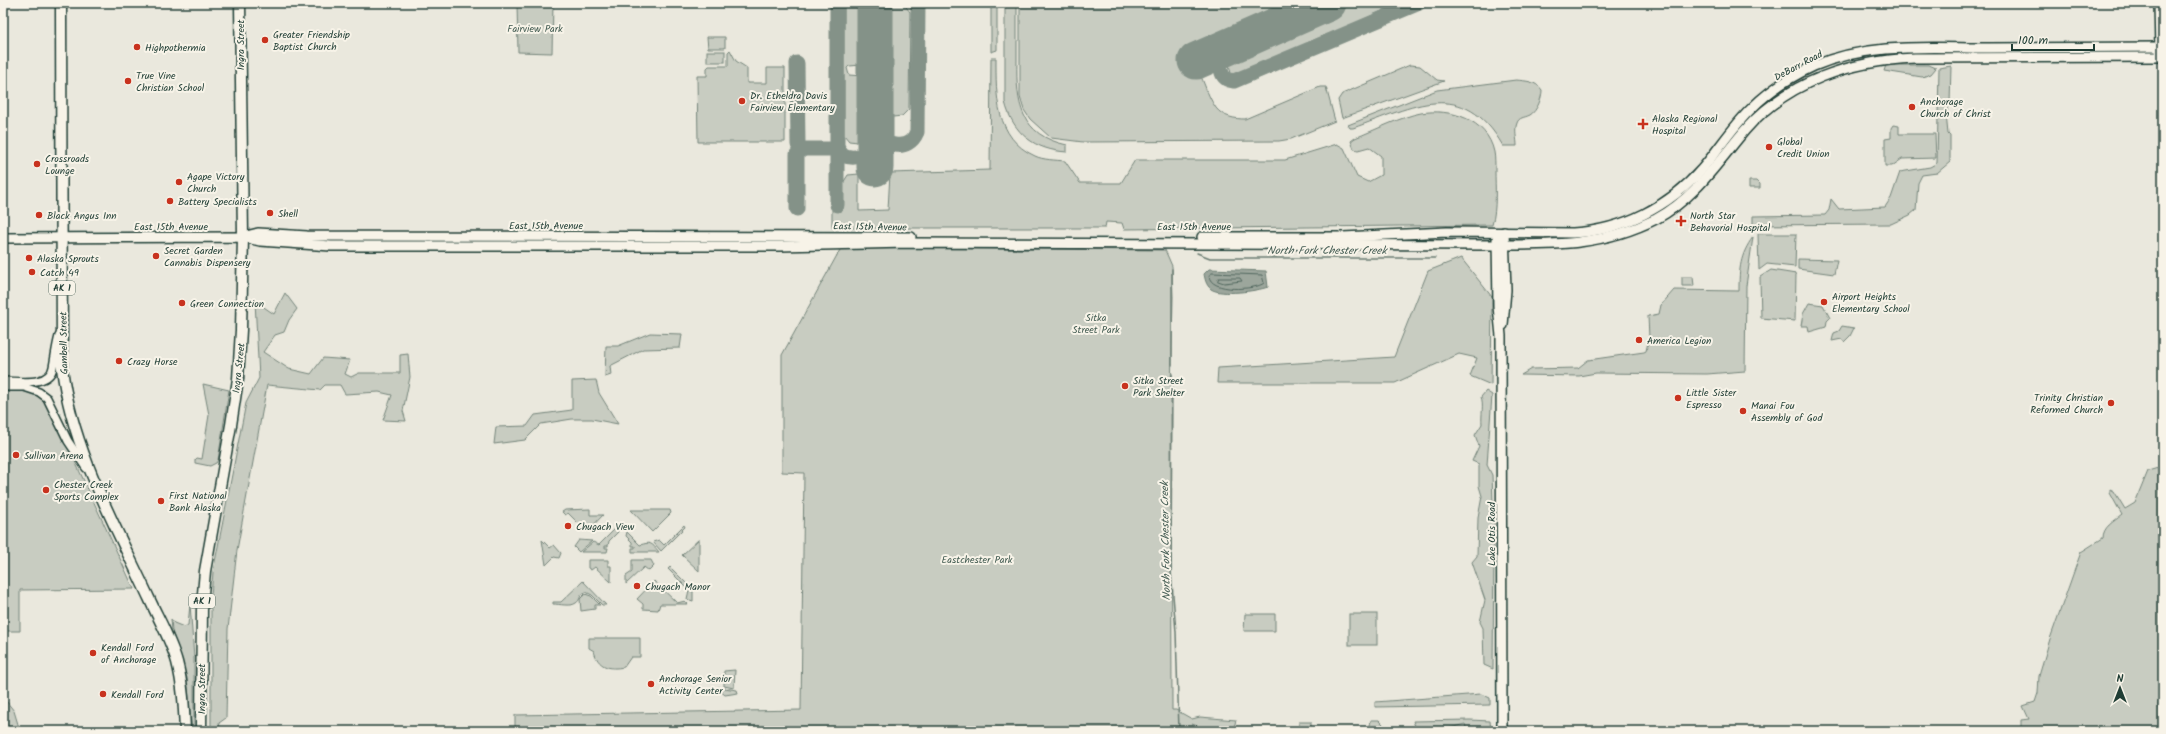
<svg xmlns="http://www.w3.org/2000/svg" width="2166" height="734" font-family="Kalam,sans-serif">
<rect width="100%" height="100%" fill="#eae8dd"/>
<filter id="ink" filterUnits="userSpaceOnUse"><feTurbulence type="fractalNoise" baseFrequency=".025" numOctaves="2"/><feDisplacementMap in="SourceGraphic" scale="8" xChannelSelector="R" yChannelSelector="G"/><feConvolveMatrix kernelMatrix="1 2 1 2 8 2 1 2 1" color-interpolation-filters="sRGB"/></filter>
<g filter="url(#ink)">
<g fill="#c8ccc1" stroke="#74847a">
<path d="M517,3H553L552,53L518,52Z"/>
<path d="M846,3H856L862,11V65L849,66L847,68L849,75L862,76L861,138L858,142L849,141L844,135V4Z"/>
<path d="M891,3H903L910,12L909,109L902,116L893,117L887,112V106L886,9Z"/>
<path d="M991,3H997V50L991,52Z"/>
<path d="M1005,3H1017C1017,22 1017,42 1017,61C1016,103 1020,135 1067,145V152C1035,150 1013,134 1005,102Z"/>
<path d="M1020,3H1297L1191,50C1198,66 1207,96 1216,108C1223,117 1235,119 1245,119L1320,87H1326L1335,121L1291,139L1279,141L1083,142L1051,138L1030,119L1024,110L1020,97Z"/>
<path d="M1355,3H1399L1242,75L1231,74L1229,64L1232,60Z"/>
<path d="M707,37H725V48H708Z"/>
<path d="M730,50L736,61L747,68V83H767V68H785V142H698L697,76H707V68L709,66H728V52Z"/>
<rect x="707" y="51" width="18" height="11"/>
<path d="M991,58H996C996,95 995,138 1035,156C1043,160 1056,160 1065,161L1080,183H1121L1135,160H1285L1337,144L1344,148L1357,177L1368,182L1381,175V156L1369,147L1358,150L1354,149L1351,141L1355,138C1373,131 1403,116 1421,113C1450,108 1487,119 1494,152C1495,157 1495,164 1495,170C1495,187 1497,208 1492,225L1124,229L1122,223L1106,222L1105,228H832V210L843,209V183L848,175L859,174V211L888,210L890,173L990,170Z"/>
<path d="M1410,65L1420,66L1437,80L1444,81L1342,118L1338,100L1342,94Z"/>
<path d="M1886,65H1929L1936,68L1931,74L1922,77L1884,71Z"/>
<path d="M1951,66L1950,104L1946,114L1948,134L1950,136V162L1937,173L1922,175L1918,183L1916,210L1910,215L1891,224L1753,225V216L1825,215L1829,210L1831,199L1839,209L1885,207L1891,198L1900,172L1930,167L1937,163L1939,68Z"/>
<path d="M1516,80C1526,81 1536,81 1542,90C1542,98 1537,111 1530,115C1524,118 1519,117 1517,123C1514,131 1517,138 1517,146H1503C1463,76 1413,107 1353,128H1350L1348,125L1437,90Z"/>
<path d="M1893,125L1899,126V134H1935L1936,158L1902,159L1892,166H1885V139L1891,138V128Z"/>
<path d="M1749,181H1757L1760,184V188H1749Z"/>
<path d="M1758,234H1796L1795,267L1767,264L1759,270Z"/>
<path d="M1753,237L1746,286L1745,371L1707,374L1596,373L1579,376L1521,375L1531,369L1578,368L1588,360L1644,352L1646,351L1649,338L1648,316L1659,314L1661,305L1674,290L1739,291C1739,269 1740,255 1753,237Z"/>
<path d="M841,248L1165,250L1172,266L1173,297L1171,395L1172,710H1176L1192,719L1200,717L1236,720L1233,731H1211L1192,724V731H515V715L801,710L804,473L782,472V355Z"/>
<path d="M1461,258L1492,297L1491,385L1470,376L1477,358L1459,354L1395,383H1217L1218,368L1394,357L1428,271Z"/>
<path d="M1798,259L1837,260L1834,274L1798,269Z"/>
<path d="M1771,270L1796,274L1795,321L1761,318L1760,277Z"/>
<path d="M1682,277H1693L1694,286H1682Z"/>
<path d="M285,293L297,309L289,320L284,332L275,335L263,352L289,369L311,374L323,358L350,360L345,374L351,377L359,373H400V355L408,354L410,377L403,411L406,421L383,420L392,395L379,392L345,394L340,385H325L320,390L267,385L237,550L228,629L226,718L219,723L221,731H211V596L213,572L246,403L259,378L255,301L274,314Z"/>
<path d="M1809,303L1823,305L1830,318L1827,321L1826,327L1809,332L1808,326H1801L1803,314Z"/>
<path d="M1842,326L1854,328L1850,336L1844,342L1842,339L1832,341L1834,333L1839,331Z"/>
<path d="M650,333L682,334L680,348L643,349L610,366L611,375L605,377L606,346H618Z"/>
<path d="M596,380L599,393L618,424L592,419H572L541,424L525,440L494,444L496,427L527,426L535,415L572,410V381Z"/>
<path d="M203,384L229,390L218,460L216,463L210,466L195,463V460L197,458L202,459L209,415Z"/>
<path d="M3,390H42L134,589L20,590V631H3Z"/>
<path d="M1486,391L1492,395L1487,465L1492,475L1494,530L1490,538L1494,542L1493,669L1484,665L1483,628L1480,622L1485,600L1472,562L1477,556L1478,518L1482,496L1479,486V464L1472,461L1479,446L1475,435L1482,424C1481,415 1484,404 1481,397Z"/>
<path d="M2158,468L2162,500L2160,571L2162,691L2158,705L2161,713L2159,718H2163V731H2021V720L2029,719L2023,706L2035,702L2038,693L2039,676L2050,639L2081,552L2103,538C2103,527 2113,522 2122,515L2110,493V489L2114,491L2125,509L2135,503L2148,471Z"/>
<path d="M590,509V515H603L587,532L568,513L565,515L562,512L565,510Z"/>
<path d="M631,510H670L671,513L652,532Z"/>
<path d="M684,525L685,527L661,551L653,542L659,540L664,545Z"/>
<path d="M617,527L618,532L609,541L608,546H605V548H608L607,552H581L593,542L599,545Z"/>
<path d="M627,532L640,545C650,542 651,542 659,552H632V548H635V546H632V542L626,536Z"/>
<path d="M699,539V571L682,555Z"/>
<path d="M542,540L550,548L554,545L561,553L559,558L554,557L546,565Z"/>
<path d="M579,540L592,541L579,552L574,547Z"/>
<path d="M588,560H608V566H611V582L595,567L591,570L588,568Z"/>
<path d="M632,560H651L654,566L649,571L644,567L626,584V576L632,572Z"/>
<path d="M670,567L693,590V601L687,599L689,590L668,569Z"/>
<path d="M583,581L606,605H602L592,595L586,592C579,594 581,600 576,603C571,607 559,604 553,604V602H561Z"/>
<path d="M654,581L677,603L685,601L688,604H660L658,610L643,609V604L637,599Z"/>
<path d="M585,594L591,596L600,605H595V609L581,611L580,599Z"/>
<path d="M190,604L194,658V731H192L187,678L172,631L171,619L174,623L184,627L188,625Z"/>
<path d="M1245,614H1275V631H1244Z"/>
<rect x="1349" y="614" width="28" height="31"/>
<path d="M589,638H640V657H631L624,667C609,670 598,667 594,651L589,648Z"/>
<path d="M735,670L734,688L724,686V671Z"/>
<path d="M718,687L737,690L738,693L725,695L719,690Z"/>
<path d="M1481,694L1490,698V705L1375,707V702Z"/>
<path d="M3,697L14,711L20,731H3Z"/>
<path d="M1371,720H1379L1383,724L1380,731H1369Z"/>
<path d="M1470,720L1490,721L1491,731H1467L1465,724L1450,728V731H1437L1435,727L1425,731H1417L1413,721Z"/>
<rect x="1299" y="722" width="12" height="9"/>
</g>
<path fill="#9ca69c" stroke="#6a7c72" d="M1209,269L1266,271L1268,287C1257,291 1221,296 1211,289C1206,285 1205,279 1204,274Z"/>
<g fill="none" stroke-linecap="round" stroke-linejoin="round">
<g stroke="#51675e" stroke-width="1">
<path d="M1212,273L1262,275L1264,283C1256,290 1210,293 1209,276Z"/>
<path d="M1219,278H1240L1242,281L1224,283L1218,281Z"/>
</g>
<g stroke="#6a7c72" stroke-width="1.5">
<path d="M1197,253L1210,258H1435"/>
<path d="M1172,365V269"/>
<path d="M1172,374L1171,571L1176,632L1179,731"/>
</g>
<g stroke="#849288" stroke-width="15">
<path d="M875,17L878,3"/>
<path d="M1244,40C1232,48 1215,56 1222,73C1224,79 1228,80 1234,81L1419,3"/>
<path d="M797,63L798,145L803,149H837"/>
<path d="M875,129C884,147 908,153 917,132L918,3"/>
<path d="M837,147L843,155C857,161 870,154 875,139"/>
<path d="M837,205V3"/>
<path d="M797,209V154L803,149"/>
</g>
<g stroke="#849288" stroke-width="37">
<path d="M875,3V168"/>
<path d="M1196,61L1328,3"/>
</g>
<defs>
<g id="minor">
<path d="M2158,3L2159,51"/>
<path d="M3,381C18,381 50,387 53,367C55,357 56,347 59,336"/>
<path d="M3,387H24L39,392L47,398L68,441L86,468"/>
</g>
<g id="major">
<path d="M246,236L258,233L307,236L911,237"/>
<path d="M1202,237H1343L1447,232L1573,233C1623,230 1669,207 1702,169C1719,149 1733,126 1752,108C1769,91 1792,76 1814,66C1869,42 1931,48 1989,48C2047,48 2105,47 2163,47"/>
<path d="M3,238L243,237L260,241L331,246H780L907,243L1497,245C1554,245 1603,246 1656,219C1695,198 1717,163 1745,130C1788,81 1851,61 1915,58L2163,57"/>
<path d="M1497,239L1498,306L1501,336L1502,731"/>
<path d="M1503,325L1506,290L1504,232"/>
</g>
<g id="highway">
<path d="M61,3L62,368C72,449 115,525 149,598C158,618 171,640 177,662C183,685 184,707 185,731"/>
<path d="M201,731L202,605L205,571L231,425L238,379L241,330L243,237L240,3"/>
</g>
</defs>
<use href="#minor" stroke="#1f3d34" stroke-width="10"/>
<use href="#major" stroke="#1f3d34" stroke-width="12"/>
<use href="#highway" stroke="#1f3d34" stroke-width="13"/>
<use href="#minor" stroke="#f7f3e8" stroke-width="7"/>
<use href="#major" stroke="#f7f3e8" stroke-width="9"/>
<use href="#highway" stroke="#f7f3e8" stroke-width="10"/>
</g>
</g>
<g fill="#c8321e" stroke="#f7f3e8" stroke-width="1.5">
<circle cx="265" cy="40" r="4"/>
<circle cx="137" cy="47" r="4"/>
<circle cx="128" cy="81" r="4"/>
<circle cx="742" cy="101" r="4"/>
<circle cx="1912" cy="107" r="4"/>
<path d="M1641 118h4v4h4v4h-4v4h-4v-4h-4v-4h4z"/>
<circle cx="1769" cy="147" r="4"/>
<circle cx="37" cy="164" r="4"/>
<circle cx="179" cy="182" r="4"/>
<circle cx="170" cy="201" r="4"/>
<circle cx="270" cy="213" r="4"/>
<circle cx="39" cy="215" r="4"/>
<path d="M1679 215h4v4h4v4h-4v4h-4v-4h-4v-4h4z"/>
<circle cx="156" cy="256" r="4"/>
<circle cx="29" cy="258" r="4"/>
<circle cx="32" cy="272" r="4"/>
<circle cx="1824" cy="302" r="4"/>
<circle cx="182" cy="303" r="4"/>
<circle cx="1639" cy="340" r="4"/>
<circle cx="119" cy="361" r="4"/>
<circle cx="1125" cy="386" r="4"/>
<circle cx="1678" cy="398" r="4"/>
<circle cx="2111" cy="403" r="4"/>
<circle cx="1743" cy="411" r="4"/>
<circle cx="16" cy="455" r="4"/>
<circle cx="46" cy="490" r="4"/>
<circle cx="161" cy="501" r="4"/>
<circle cx="568" cy="526" r="4"/>
<circle cx="637" cy="586" r="4"/>
<circle cx="93" cy="653" r="4"/>
<circle cx="651" cy="684" r="4"/>
<circle cx="103" cy="694" r="4"/>
</g>
<g text-anchor="middle" stroke-width="4" stroke-linejoin="round" paint-order="stroke">
<g fill="#f7f3e8" stroke="#60746a" stroke-width="1">
<rect x="49" y="281" width="26" height="14" rx="3"/>
<rect x="189" y="594" width="26" height="14" rx="3"/>
</g>
<g font-size="9" font-weight="bold" fill="#1f3d34">
<text x="62" y="291">AK 1</text>
<text x="202" y="604">AK 1</text>
</g>
<g font-size="10" fill="#415a50" stroke="#f7f3e8">
<text x="535" y="32">Fairview Park</text>
<text x="1096" y="321">Sitka<tspan x="1096" dy="12">Street Park</tspan></text>
<text x="977" y="563">Eastchester Park</text>
</g>
<g font-size="10" fill="#1f3d34" stroke="#f7f3e8" text-anchor="start">
<text x="273" y="38">Greater Friendship<tspan x="273" dy="12">Baptist Church</tspan></text>
<text x="145" y="51">Highpothermia</text>
<text x="136" y="79">True Vine<tspan x="136" dy="12">Christian School</tspan></text>
<text x="750" y="99">Dr. Etheldra Davis<tspan x="750" dy="12">Fairview Elementary</tspan></text>
<text x="1920" y="105">Anchorage<tspan x="1920" dy="12">Church of Christ</tspan></text>
<text x="1652" y="122">Alaska Regional<tspan x="1652" dy="12">Hospital</tspan></text>
<text x="1777" y="145">Global<tspan x="1777" dy="12">Credit Union</tspan></text>
<text x="45" y="162">Crossroads<tspan x="45" dy="12">Lounge</tspan></text>
<text x="187" y="180">Agape Victory<tspan x="187" dy="12">Church</tspan></text>
<text x="178" y="205">Battery Specialists</text>
<text x="278" y="217">Shell</text>
<text x="47" y="219">Black Angus Inn</text>
<text x="1690" y="219">North Star<tspan x="1690" dy="12">Behavorial Hospital</tspan></text>
<text x="164" y="254">Secret Garden<tspan x="164" dy="12">Cannabis Dispensery</tspan></text>
<text x="37" y="262">Alaska Sprouts</text>
<text x="40" y="276">Catch 49</text>
<text x="1832" y="300">Airport Heights<tspan x="1832" dy="12">Elementary School</tspan></text>
<text x="190" y="307">Green Connection</text>
<text x="1647" y="344">America Legion</text>
<text x="127" y="365">Crazy Horse</text>
<text x="1133" y="384">Sitka Street<tspan x="1133" dy="12">Park Shelter</tspan></text>
<text x="1686" y="396">Little Sister<tspan x="1686" dy="12">Espresso</tspan></text>
<text x="2103" y="401" text-anchor="end">Trinity Christian<tspan x="2103" dy="12">Reformed Church</tspan></text>
<text x="1751" y="409">Manai Fou<tspan x="1751" dy="12">Assembly of God</tspan></text>
<text x="24" y="459">Sullivan Arena</text>
<text x="54" y="488">Chester Creek<tspan x="54" dy="12">Sports Complex</tspan></text>
<text x="169" y="499">First National<tspan x="169" dy="12">Bank Alaska</tspan></text>
<text x="576" y="530">Chugach View</text>
<text x="645" y="590">Chugach Manor</text>
<text x="101" y="651">Kendall Ford<tspan x="101" dy="12">of Anchorage</tspan></text>
<text x="659" y="682">Anchorage Senior<tspan x="659" dy="12">Activity Center</tspan></text>
<text x="111" y="698">Kendall Ford</text>
</g>
<g font-size="10" fill="#1f3d34" stroke="#f7f3e8">
<text transform="translate(240 45) rotate(-90)" y="4">Ingra Street</text>
<text transform="translate(1798 65) rotate(-28)" y="4">DeBarr Road</text>
<text x="546" y="229">East 15th Avenue</text>
<text x="171" y="230">East 15th Avenue</text>
<text transform="translate(870 226) rotate(1)" y="4">East 15th Avenue</text>
<text x="1194" y="230">East 15th Avenue</text>
<text transform="translate(63 343) rotate(-91)" y="4">Gambell Street</text>
<text transform="translate(238 368) rotate(-84)" y="4">Ingra Street</text>
<text transform="translate(1491 534) rotate(-90)" y="4">Lake Otis Road</text>
<text transform="translate(201 689) rotate(-90)" y="4">Ingra Street</text>
</g>
<g font-size="11" font-style="italic" fill="#445c53" stroke="#f7f3e8">
<text x="1327" y="254">North Fork Chester Creek</text>
<text transform="translate(1165 541) rotate(-91)" y="4">North Fork Chester Creek</text>
</g>
</g>
<rect width="2166" height="734" fill="none" stroke="#f7f3e8" stroke-width="16"/>
<rect x="8" y="8" width="2150" height="718" fill="none" stroke="#1f3d34" stroke-width="1.5" filter="url(#ink)"/>
<g transform="translate(2120 688)" stroke="#f7f3e8" stroke-width="3" paint-order="stroke">
<path d="M0-3L7 15L0 10L-7 15Z" fill="#1f3d34"/>
<text y="-6" font-size="11" font-weight="bold" text-anchor="middle" fill="#1f3d34">N</text>
</g>
<path d="M2012 44v6h82v-6" fill="none" stroke="#1f3d34" stroke-width="2"/>
<text x="2018" y="44" font-size="12" fill="#1f3d34" stroke="#f7f3e8" stroke-width="3" paint-order="stroke">100 m</text>
</svg>
